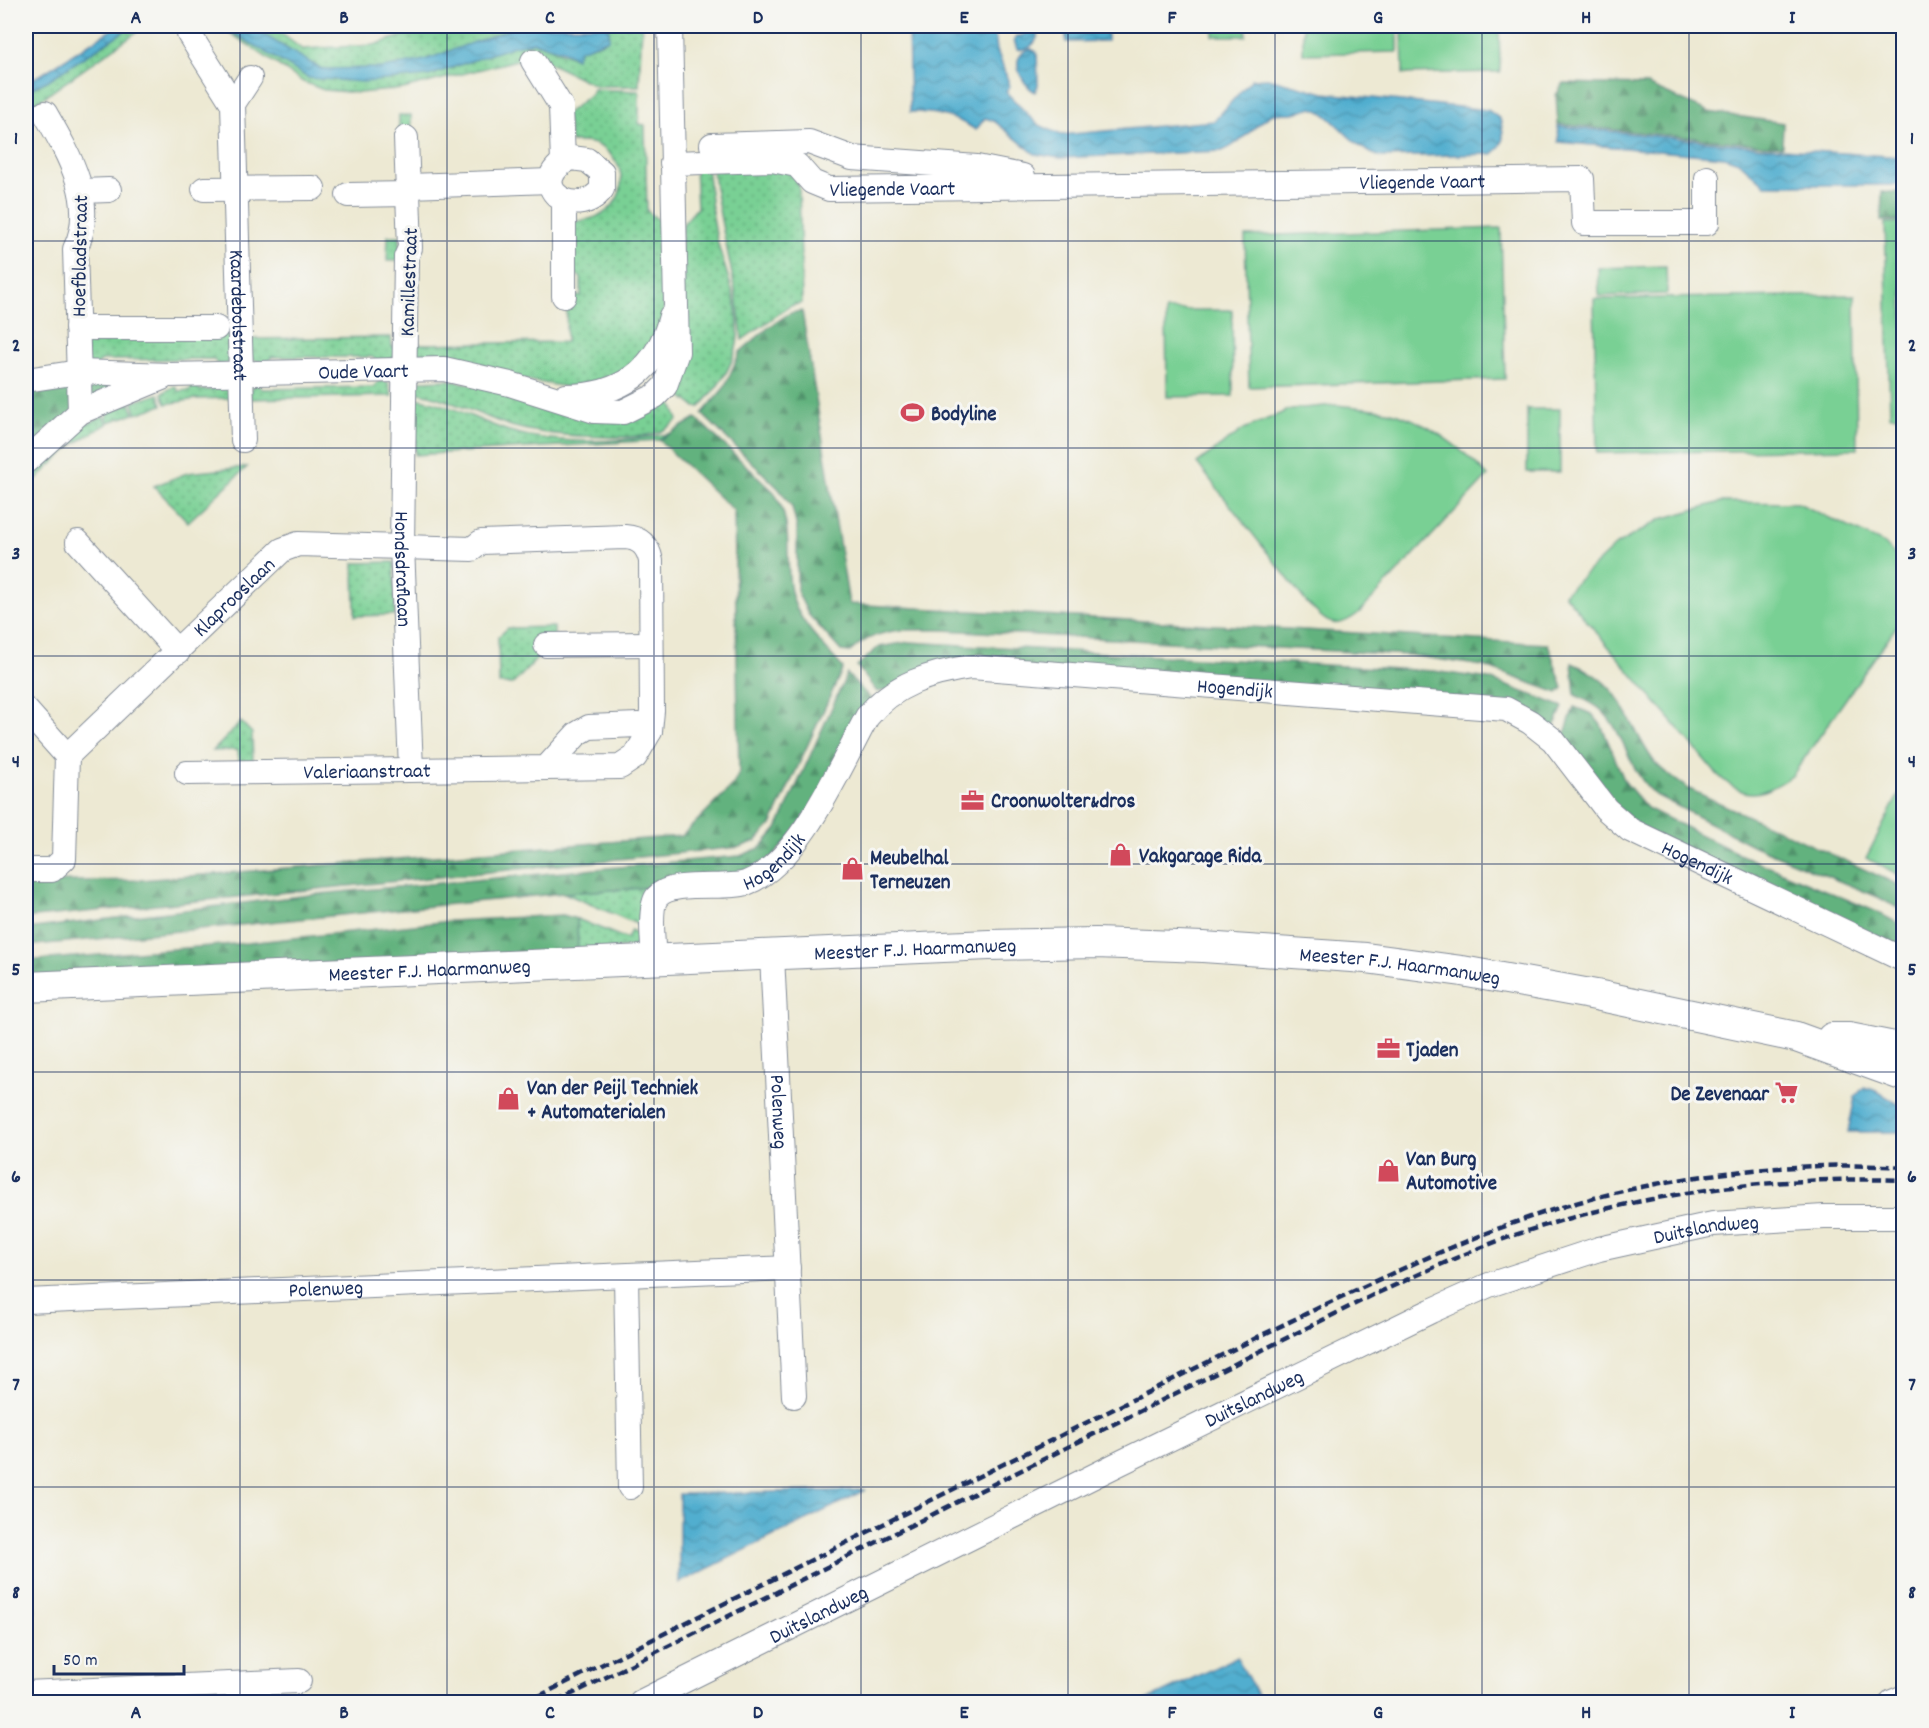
<svg xmlns="http://www.w3.org/2000/svg" width="1929" height="1728" font-family="Dekko,sans-serif">
<defs>
<pattern id="grass-dots" width="8" height="8" patternUnits="userSpaceOnUse" patternTransform="scale(1.5)"><rect width="8" height="8" fill="#79d094"/><path d="M2 2h.1M6 6h.1" fill="none" stroke="#62a97c" stroke-width="1.8" stroke-linecap="round"/></pattern>
<pattern id="forest-firs" width="22" height="20" patternUnits="userSpaceOnUse" patternTransform="scale(1.5)"><rect width="22" height="20" fill="#62b27e"/><path d="M5 1l3.5 6h-7zM16 11l3.5 6h-7z" fill="#50916a"/></pattern>
<pattern id="water-waves" width="16" height="10" patternUnits="userSpaceOnUse" patternTransform="scale(1.5)"><rect width="16" height="10" fill="#51aecf"/><path d="M0 5q4-4 8 0t8 0" fill="none" stroke="#428eab"/></pattern>
</defs>
<rect width="100%" height="100%" fill="#f6f6f2"/>
<filter id="ink" filterUnits="userSpaceOnUse"><feTurbulence type="fractalNoise" baseFrequency=".0167" numOctaves="2"/><feDisplacementMap in="SourceGraphic" scale="12" xChannelSelector="R" yChannelSelector="G"/><feConvolveMatrix kernelMatrix="1 2 1 2 8 2 1 2 1" color-interpolation-filters="sRGB"/></filter>
<filter id="wash" filterUnits="userSpaceOnUse"><feTurbulence type="fractalNoise" baseFrequency=".008" numOctaves="4" result="noise"/><feDisplacementMap in="SourceGraphic" scale="24" xChannelSelector="R" yChannelSelector="G"/><feGaussianBlur stdDeviation="1.35" result="paint"/><feColorMatrix in="noise" values="0 0 0 0 0 0 0 0 0 0 0 0 0 0 0 0 0 1.4 0 .05"/><feComposite in="paint" operator="in"/></filter>
<g filter="url(#wash)">
<rect width="100%" height="100%" fill="#ede9d3"/>
<g fill="url(#grass-dots)" stroke="#4a8079" stroke-width="1.5">
<path d="M132,26H145L26,110V91L47,81Z"/>
<path d="M214,26L231,29L309,78L428,76L516,45L534,42L576,58L580,50L606,41L609,30L605,26H642L639,86H597L549,63L525,58L403,89L359,93L324,90L303,82L224,29Z"/>
<path d="M249,26H271L302,49L374,45L417,31L465,26H519L425,60L384,68L321,69Z"/>
<path d="M593,89L639,91V124L645,125L647,211L664,224V318L654,344L616,377L567,387L414,361V344L566,342L567,296H581V278L569,267L573,222C586,220 599,218 609,209C631,188 622,155 595,144C588,141 579,142 571,142L566,114L591,94Z"/>
<rect x="399" y="115" width="12" height="17"/>
<path d="M707,166C710,191 712,216 717,240C725,272 743,310 737,344C732,369 717,388 700,407H695L671,388L683,224L697,208L695,167Z"/>
<path d="M712,166L790,171L799,185L802,303L790,306L742,340C737,281 719,225 712,166Z"/>
<path d="M388,236H400V261H387Z"/>
<path d="M229,334V363L219,366L213,359L102,360L95,368L88,366L84,335Z"/>
<path d="M391,337L392,347L401,346V356L380,363L372,357H271L269,365L251,359L248,339Z"/>
<path d="M447,380L481,386L581,415L668,394L678,420C673,424 668,428 662,431C635,443 540,435 511,426C478,415 449,398 415,392V383L419,381Z"/>
<path d="M379,381L388,382L392,396L249,399L253,383H257L262,389L373,387Z"/>
<path d="M193,383H197L199,390H212L218,384L228,383L232,387L231,398L197,399L166,404L162,393L175,386L178,391L190,390Z"/>
<path d="M159,394L162,405L136,414L133,402Z"/>
<path d="M414,398C448,402 477,421 509,431C559,446 619,442 669,434L659,440L415,455Z"/>
<path d="M130,403L134,414L108,422L106,417L109,412Z"/>
<path d="M103,416L107,424L74,444L70,438L81,422L90,423Z"/>
<path d="M68,439L73,445L51,465L46,459Z"/>
<path d="M44,461L49,467L26,489V473H30Z"/>
<path d="M247,467L188,522L154,486L187,473Z"/>
<path d="M394,562L395,615L355,616L354,563Z"/>
<path d="M554,627V641L513,684H499L498,637L508,628Z"/>
<path d="M241,722L252,733L253,763H239L238,750L213,751Z"/>
<path d="M659,887L646,928L564,893Z"/>
<path d="M577,919L627,939L631,930L645,937L646,945L578,953Z"/>
<path d="M26,1485H29L35,1611H26Z"/>
</g>
<g fill="url(#forest-firs)" stroke="#3e706e" stroke-width="1.5">
<path d="M1564,83L1647,85L1709,112L1783,123L1782,147L1558,124L1556,95Z"/>
<path d="M1882,192H1903V220L1881,221Z"/>
<path d="M802,311L849,604L1548,644L1563,688L1558,693L1483,666L1409,655L942,630C907,630 876,626 850,652L841,651L808,614L797,591V528L792,507L779,489L702,414L724,388L740,352L769,327L790,313Z"/>
<path d="M170,375L80,412L26,461V380Z"/>
<path d="M696,418L774,492C795,527 784,555 791,592C796,620 825,647 843,668L771,825L756,841L740,847L26,918V882L140,880L682,836L733,785L739,773L734,511L659,440Z"/>
<path d="M909,642L1434,671L1489,679L1563,707L1553,729L1539,717L1027,667L877,692L857,666L879,647Z"/>
<path d="M1572,663C1625,685 1624,718 1653,760C1662,772 1676,780 1689,789L1903,887V911L1878,897L1754,846L1656,795C1628,773 1626,732 1600,709C1593,703 1583,699 1575,695Z"/>
<path d="M847,674L874,702L813,811L762,869L659,887L564,893L26,946V929L318,894L740,856L760,848L777,829Z"/>
<path d="M1574,707L1592,714L1601,725L1625,782L1647,808L1741,855L1877,912L1903,926V950L1641,828L1611,801L1563,739Z"/>
<path d="M563,915L577,919L578,953L26,979V961L247,943L451,921Z"/>
</g>
<g fill="#79d094" stroke="#4a8079" stroke-width="1.5">
<path d="M1214,26H1246V36H1213Z"/>
<path d="M1303,26H1398V52L1303,54Z"/>
<path d="M1402,26H1499L1500,72L1403,74Z"/>
<path d="M1903,222V416H1890L1885,223Z"/>
<path d="M1501,228L1505,379L1249,387L1245,236Z"/>
<path d="M1666,266L1667,294L1599,296L1598,268Z"/>
<path d="M1855,295L1857,449L1597,453L1594,299Z"/>
<path d="M1166,310H1232L1233,396L1167,397Z"/>
<path d="M1336,405C1353,407 1370,408 1387,411C1425,419 1463,449 1488,476L1360,612C1335,632 1328,624 1307,603L1197,463L1244,429L1291,409Z"/>
<rect x="1527" y="409" width="33" height="63"/>
<path d="M1721,502L1798,503L1885,544L1903,564V617L1792,776C1759,798 1743,801 1714,771L1564,594L1616,545L1661,519Z"/>
<path d="M1903,786L1904,877H1903L1866,858Z"/>
</g>
<g fill="url(#water-waves)" stroke="#366e96" stroke-width="1.5">
<path d="M117,26H132L47,81L26,91V82L42,74Z"/>
<path d="M222,26H249L321,69L384,68L425,60L519,26H605L609,30V39L580,50L576,58L564,51L534,42L514,46L428,76L364,82L309,78Z"/>
<path d="M908,26H994L997,50L1010,86L1006,92L1037,124L1061,135L1214,121L1252,79L1268,78L1324,93L1488,110L1500,119C1504,133 1506,145 1492,154L1382,157C1350,149 1333,111 1311,108C1304,108 1300,112 1293,113C1287,114 1276,112 1271,115C1253,126 1242,143 1222,151L1060,158L1035,154L994,121L985,118L976,130C954,116 936,112 910,112Z"/>
<path d="M1030,26L1039,27C1039,40 1031,52 1017,49L1014,40L1016,37L1026,34Z"/>
<path d="M1066,26H1107V41L1066,42Z"/>
<path d="M1031,49L1037,52L1038,85L1035,92C1020,83 1007,54 1031,49Z"/>
<path d="M1558,126L1781,149L1903,157V185H1765L1739,162L1724,157L1559,142Z"/>
<path d="M1864,1087L1877,1091L1903,1107V1132H1848L1855,1097Z"/>
<path d="M866,1490L679,1583V1494Z"/>
<path d="M1237,1657L1261,1702H1143Z"/>
</g>
</g>
<g filter="url(#ink)">
<g fill="none" stroke-linecap="round" stroke-linejoin="round">
<defs>
<g id="minor">
<path id="s1" d="M189,34L233,104L243,440"/>
<path d="M533,61L561,106L563,162"/>
<path d="M233,104L250,78"/>
<path d="M45,113C68,153 98,203 75,249L80,412"/>
<path id="s2" d="M406,138L410,248L406,257L402,546L411,769"/>
<path d="M712,145L809,142L852,158L977,167L1023,176"/>
<path d="M571,158L587,160L602,172V189C575,224 521,183 571,158Z"/>
<path id="s3" d="M672,163L772,160L797,165L812,182L829,189L1582,179L1584,223H1707V178"/>
<path d="M409,186L550,181"/>
<path d="M204,189L313,188"/>
<path d="M82,191L109,190"/>
<path d="M348,195L409,194"/>
<path d="M564,200V296"/>
<path d="M77,328H216"/>
<path id="s4" d="M26,380L79,372L170,375L444,369L510,384L595,411L623,412L655,396L665,386L677,352L670,26"/>
<path d="M566,396C621,396 658,370 671,316"/>
<path d="M26,461L80,412L162,378"/>
<path d="M78,542L178,652"/>
<path d="M546,645L651,644"/>
<path d="M26,710L67,756"/>
<path id="s5" d="M187,773L546,768L577,734L589,727L638,725L650,731L635,757L620,767L546,768"/>
<path id="s6" d="M26,870H52L64,859L67,756L282,550L298,544L472,549L481,542L625,537C640,538 648,546 651,561L652,711L650,731"/>
<path id="s7" d="M772,956L794,1396"/>
<path id="s8" d="M654,959C653,945 649,907 657,897C672,879 724,890 746,883C800,863 840,766 867,717C893,684 931,673 971,667L1506,709L1530,722L1553,740L1606,809L1630,830L1904,960"/>
<path d="M626,1277L630,1487"/>
<path id="s9" d="M26,1301L788,1268"/>
<path d="M26,1693L299,1681"/>
<path id="s10" d="M641,1702L1116,1465L1431,1311L1489,1285L1599,1249L1713,1224L1824,1217H1904"/>
<path d="M1892,1702L1904,1697"/>
</g>
<g id="major">
<path id="s11" d="M26,987L989,945L1096,943L1203,947L1366,958L1462,971L1596,995L1796,1037L1904,1076"/>
<path d="M1832,1038H1849L1904,1049"/>
</g>
</defs>
<use href="#minor" stroke="#848c98" stroke-width="26"/>
<use href="#major" stroke="#848c98" stroke-width="32"/>
<use href="#minor" stroke="#fff" stroke-width="24"/>
<use href="#major" stroke="#fff" stroke-width="30"/>
<g stroke="#1b2f5e" stroke-width="4.5" stroke-dasharray="9 4.5" stroke-linecap="butt">
<path d="M527,1702L1262,1335C1347,1294 1431,1253 1519,1221C1641,1178 1775,1160 1904,1167"/>
<path d="M556,1702L1373,1295C1414,1277 1455,1257 1498,1241C1629,1194 1764,1176 1904,1180"/>
</g>
</g>
</g>
<path fill="none" stroke="#1b2f5e" stroke-width="1.5" stroke-opacity="0.55" d="M240,26V1702M447,26V1702M654,26V1702M861,26V1702M1068,26V1702M1275,26V1702M1482,26V1702M1689,26V1702M26,241H1904M26,448H1904M26,656H1904M26,864H1904M26,1072H1904M26,1280H1904M26,1487H1904"/>
<defs>
<symbol id="stadium-bare" viewBox="-9 -9 18 18"><path d="M0-5a6.5 5 0 1 0 0 10a6.5 5 0 1 0 0-10ZM-3.5-1.8h7v3.6h-7Z" fill="#d1495b" stroke="#f6f6f2" stroke-width="2.5" paint-order="stroke"/></symbol>
<symbol id="office-bare" viewBox="-9 -9 18 18"><path d="M-6-3h4V-5.5h4V-3h4V5H-6ZM-1-4.5V-3h2v-1.5ZM-6 0V1H6V0Z" fill="#d1495b" stroke="#f6f6f2" stroke-width="2.5" paint-order="stroke"/></symbol>
<symbol id="shop-bare" viewBox="-9 -9 18 18"><path d="M-5-2.5h2.3a2.7 3.5 0 0 1 5.4 0H5L5.5 6h-11ZM-1.5-2.5h3a1.5 2.3 0 0 0-3 0Z" fill="#d1495b" stroke="#f6f6f2" stroke-width="2.5" paint-order="stroke"/></symbol>
<symbol id="supermarket-bare" viewBox="-9 -9 18 18"><path d="M-6-5.5h2.5l.6 2H6L4.5 2H-2.5L-4.4-4H-6ZM-1.5 3.2a1.3 1.3 0 1 0 .1 0ZM3 3.2a1.3 1.3 0 1 0 .1 0Z" fill="#d1495b" stroke="#f6f6f2" stroke-width="2.5" paint-order="stroke"/></symbol>
</defs>
<g fill-rule="evenodd">
<use href="#stadium-bare" x="896" y="396" width="33" height="33"/>
<use href="#office-bare" x="956" y="784" width="33" height="33"/>
<use href="#shop-bare" x="1104" y="838" width="33" height="33"/>
<use href="#shop-bare" x="836" y="852" width="33" height="33"/>
<use href="#office-bare" x="1372" y="1032" width="33" height="33"/>
<use href="#supermarket-bare" x="1770" y="1076" width="33" height="33"/>
<use href="#shop-bare" x="492" y="1082" width="33" height="33"/>
<use href="#shop-bare" x="1372" y="1154" width="33" height="33"/>
</g>
<g text-anchor="middle" stroke-width="6" stroke-linejoin="round" paint-order="stroke">
<g font-size="21" fill="#1b2f5e" stroke="#f6f6f2">
<text dy="7" stroke="none"><textPath href="#s3" startOffset="760">Vliegende Vaart</textPath></text>
<text dy="7" stroke="none"><textPath href="#s3" startOffset="230">Vliegende Vaart</textPath></text>
<text transform="translate(79 256) rotate(-89)" y="7">Hoefbladstraat</text>
<text transform="translate(408 282) rotate(-88)" y="7">Kamillestraat</text>
<text dy="7" stroke="none"><textPath href="#s1" startOffset="294">Kaardebolstraat</textPath></text>
<text dy="7" stroke="none"><textPath href="#s4" startOffset="338">Oude Vaart</textPath></text>
<text dy="7" stroke="none"><textPath href="#s2" startOffset="432">Hondsdraflaan</textPath></text>
<text dy="7" stroke="none"><textPath href="#s6" startOffset="376">Klaprooslaan</textPath></text>
<text dy="7" stroke="none"><textPath href="#s8" startOffset="747">Hogendijk</textPath></text>
<text dy="7" stroke="none"><textPath href="#s5" startOffset="180">Valeriaanstraat</textPath></text>
<text dy="7" stroke="none"><textPath href="#s8" startOffset="190">Hogendijk</textPath></text>
<text dy="7" stroke="none"><textPath href="#s8" startOffset="1269">Hogendijk</textPath></text>
<text dy="7" stroke="none"><textPath href="#s11" startOffset="890">Meester F.J. Haarmanweg</textPath></text>
<text dy="7" stroke="none"><textPath href="#s11" startOffset="1376">Meester F.J. Haarmanweg</textPath></text>
<text dy="7" stroke="none"><textPath href="#s11" startOffset="404">Meester F.J. Haarmanweg</textPath></text>
<text dy="7" stroke="none"><textPath href="#s7" startOffset="156">Polenweg</textPath></text>
<text dy="7" stroke="none"><textPath href="#s10" startOffset="1170">Duitslandweg</textPath></text>
<text dy="7" stroke="none"><textPath href="#s9" startOffset="300">Polenweg</textPath></text>
<text dy="7" stroke="none"><textPath href="#s10" startOffset="684">Duitslandweg</textPath></text>
<text dy="7" stroke="none"><textPath href="#s10" startOffset="198">Duitslandweg</textPath></text>
</g>
<g font-size="21" font-weight="bold" fill="#1b2f5e" stroke="#f6f6f2" text-anchor="start">
<text x="931" y="420">Bodyline</text>
<text x="991" y="807">Croonwolter&amp;dros</text>
<text x="1139" y="862">Vakgarage Rida</text>
<text x="870" y="864">Meubelhal<tspan x="870" dy="24">Terneuzen</tspan></text>
<text x="1406" y="1056">Tjaden</text>
<text x="527" y="1094">Van der Peijl Techniek<tspan x="527" dy="24">+ Automaterialen</tspan></text>
<text x="1769" y="1100" text-anchor="end">De Zevenaar</text>
<text x="1406" y="1165">Van Burg<tspan x="1406" dy="24">Automotive</tspan></text>
</g>
</g>
<rect width="1929" height="1728" fill="none" stroke="#f6f6f2" stroke-width="66"/>
<path d="M54 1665v9h130v-9" fill="none" stroke="#1b2f5e" stroke-width="3"/>
<text x="63" y="1665" font-size="18" fill="#1b2f5e" stroke="#f6f6f2" stroke-width="4.5" paint-order="stroke">50 m</text>
<rect x="33" y="33" width="1863" height="1662" fill="none" stroke="#1b2f5e" stroke-width="2"/>
<g font-size="20" text-anchor="middle" font-weight="bold" fill="#1b2f5e">
<text x="136" y="23">A</text>
<text x="344" y="23">B</text>
<text x="550" y="23">C</text>
<text x="758" y="23">D</text>
<text x="964" y="23">E</text>
<text x="1172" y="23">F</text>
<text x="1378" y="23">G</text>
<text x="1586" y="23">H</text>
<text x="1792" y="23">I</text>
<text x="16" y="144">1</text>
<text x="1912" y="144">1</text>
<text x="16" y="351">2</text>
<text x="1912" y="351">2</text>
<text x="16" y="559">3</text>
<text x="1912" y="559">3</text>
<text x="16" y="767">4</text>
<text x="1912" y="767">4</text>
<text x="16" y="975">5</text>
<text x="1912" y="975">5</text>
<text x="16" y="1182">6</text>
<text x="1912" y="1182">6</text>
<text x="16" y="1390">7</text>
<text x="1912" y="1390">7</text>
<text x="16" y="1598">8</text>
<text x="1912" y="1598">8</text>
<text x="136" y="1718">A</text>
<text x="344" y="1718">B</text>
<text x="550" y="1718">C</text>
<text x="758" y="1718">D</text>
<text x="964" y="1718">E</text>
<text x="1172" y="1718">F</text>
<text x="1378" y="1718">G</text>
<text x="1586" y="1718">H</text>
<text x="1792" y="1718">I</text>
</g>
</svg>
